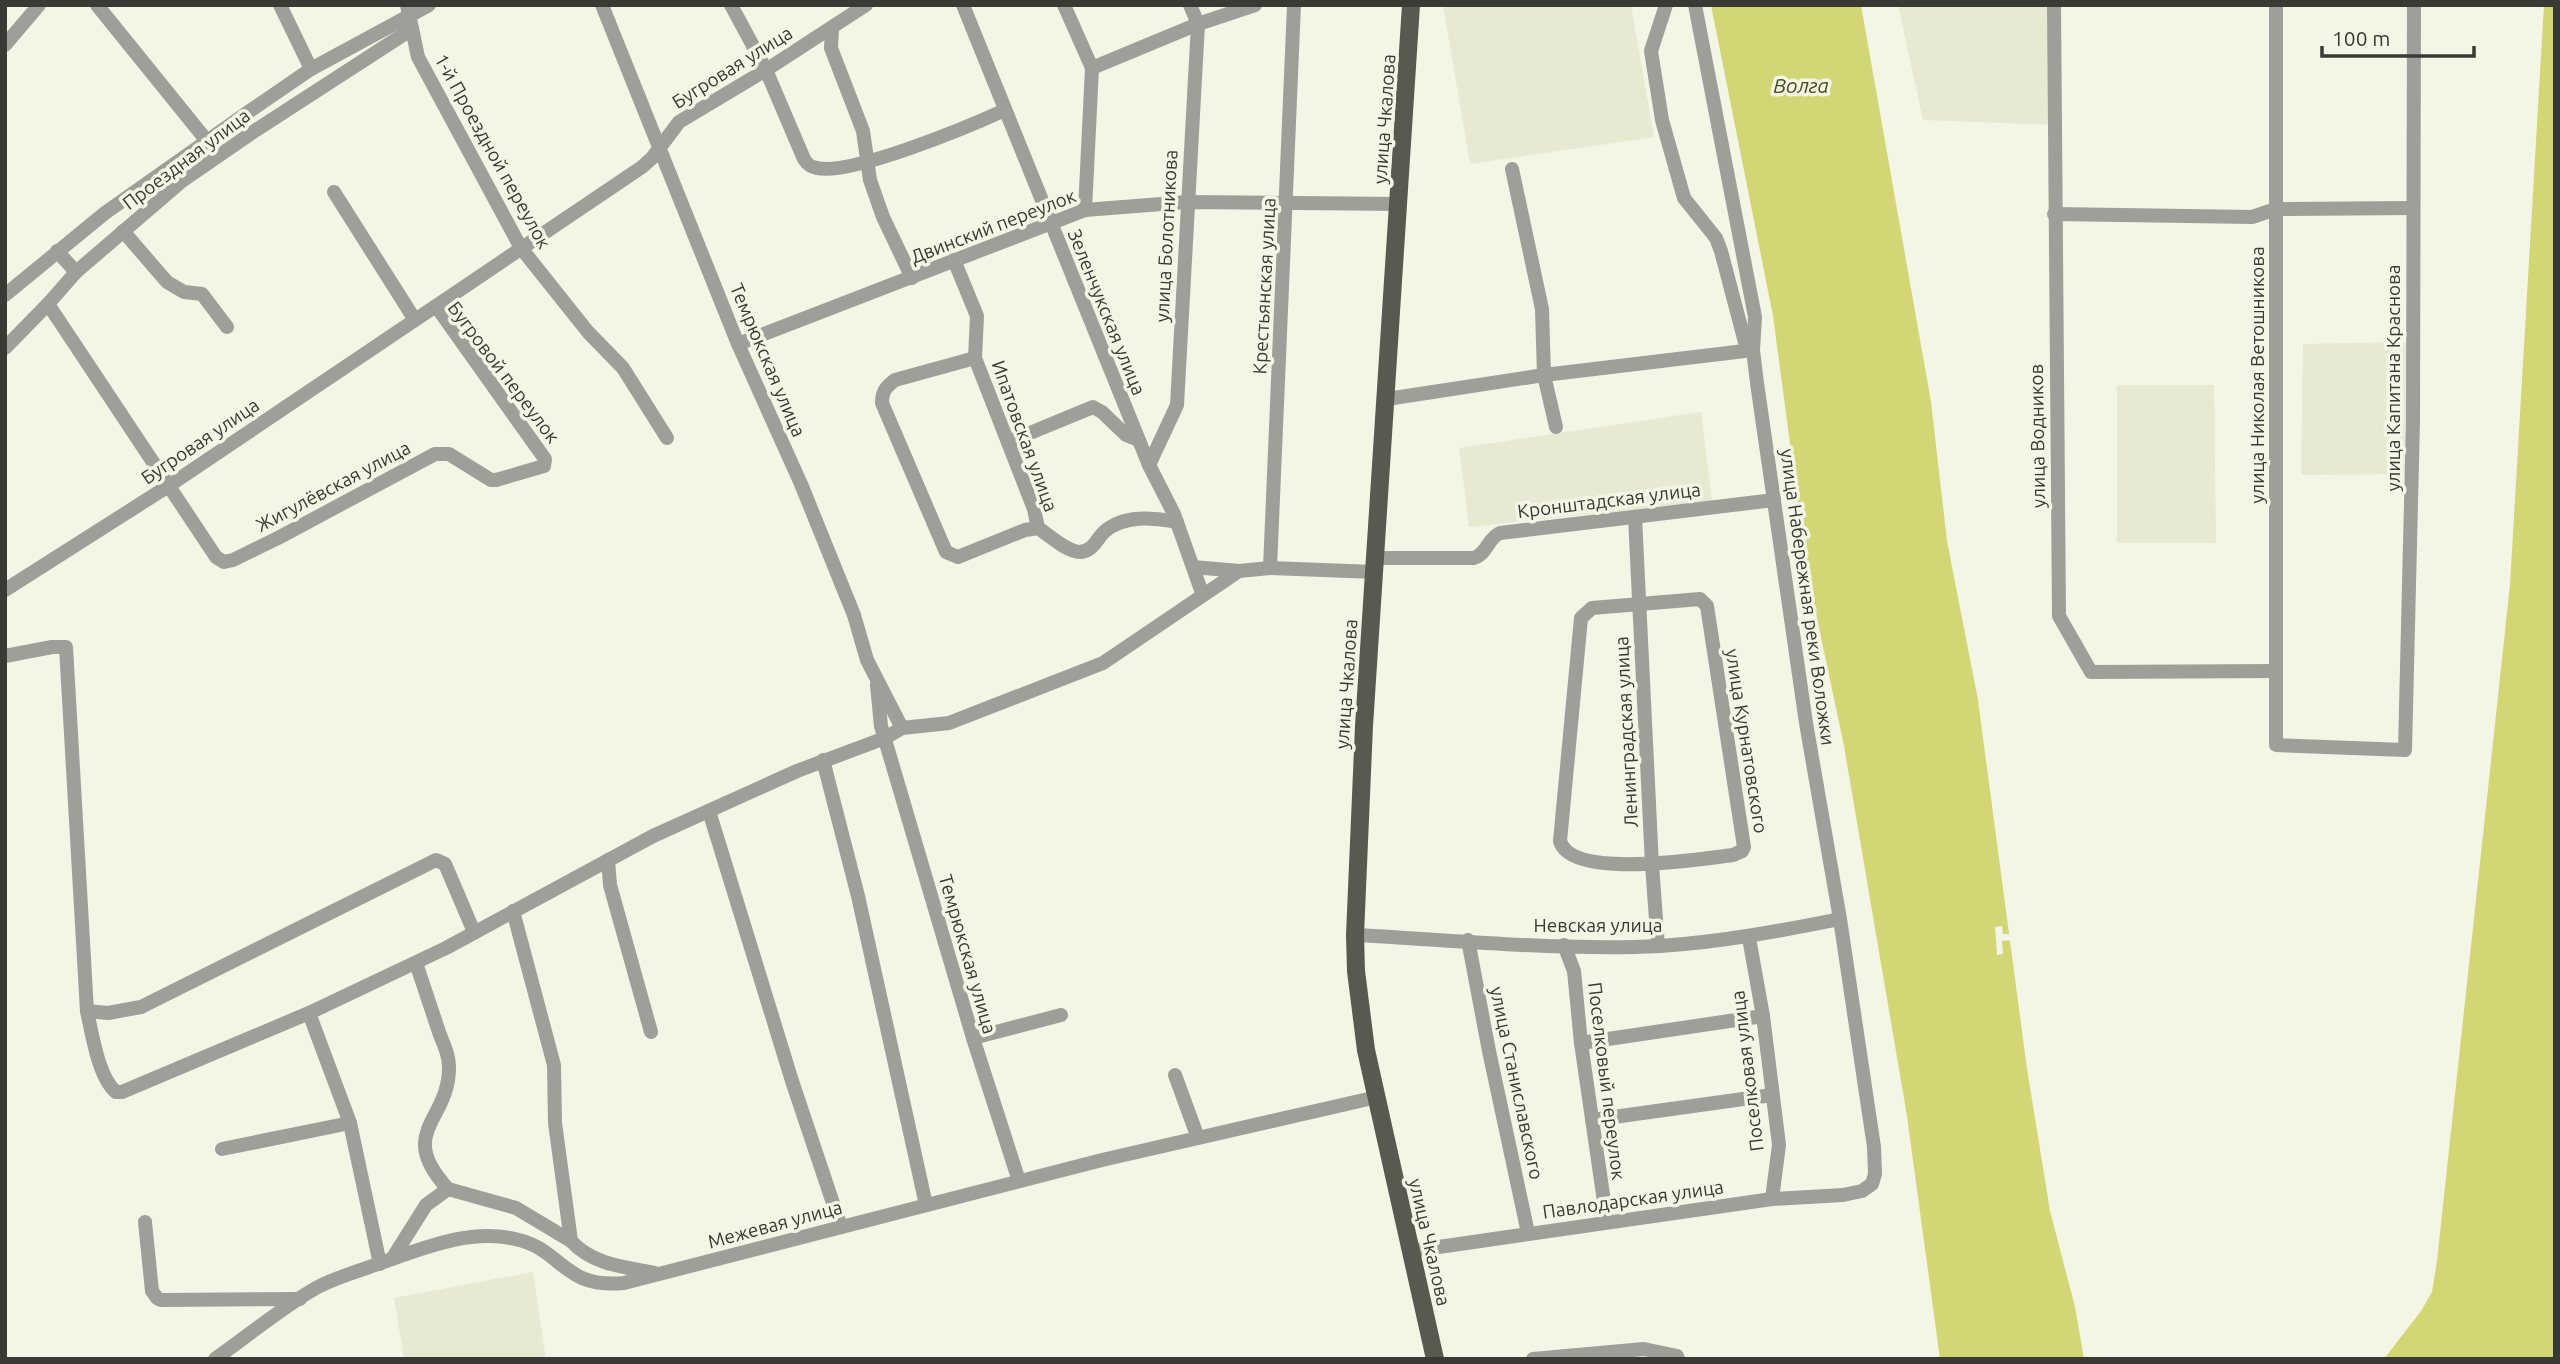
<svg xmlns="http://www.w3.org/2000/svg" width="2560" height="1364" font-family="Ubuntu,sans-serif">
<rect width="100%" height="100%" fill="#f3f5e5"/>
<g fill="#e8e9d3">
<path d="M1443,5H1631L1654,137L1470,164Z"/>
<path d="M1898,5H2056L2057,125L1923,120Z"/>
<path d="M2411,342V474L2301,475L2303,344Z"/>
<path d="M2117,385H2214L2216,543H2117Z"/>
<path d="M1701,412L1712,501L1469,527L1459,448Z"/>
<path d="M533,1272L546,1359H404L394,1298Z"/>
</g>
<g fill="#d3d674">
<path d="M1711,5H1861L1931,402L1947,541L1978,700L2027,1069L2050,1211L2075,1307L2084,1359H1940L1907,1116L1844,746L1807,571L1773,316Z"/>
<path d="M2544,5H2555V1359H2384L2421,1311L2432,1292L2437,1261L2510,585Z"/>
</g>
<path fill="#f3f5e5" d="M2002,926L2003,934H2013L2014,940L2002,941L2003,954L1997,955L1995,927Z"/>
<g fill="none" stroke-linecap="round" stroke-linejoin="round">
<g stroke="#9e9f98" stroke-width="14">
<path d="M97,5L207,141"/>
<path d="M280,5L311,69"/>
<path d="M407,5L418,57L521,248L588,332L623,368L667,438"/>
<path d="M602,5L738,344L801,484L854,615L867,660L902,728"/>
<path d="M731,5L766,70L804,159C807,164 810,167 817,168C851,176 970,126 1005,110"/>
<path d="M963,5L1149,465L1174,514L1202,593"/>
<path d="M1064,5L1092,68L1085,210"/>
<path d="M1666,5L1651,51L1662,120L1684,198L1716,238L1721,251L1747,350"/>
<path d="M2054,5L2059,616L2091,672L2276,671"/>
<path d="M2276,5V745L2405,750L2413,421L2414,5"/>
<path d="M832,28L831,48L863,131L870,180L883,217L912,278"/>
<path d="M5,45L39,5"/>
<path d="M1092,68L1198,24L1255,5"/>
<path d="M1512,169L1542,309L1544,375L1556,427"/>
<path d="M2054,214L2252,217L2276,209L2413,208"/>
<path d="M123,231L167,282L184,292L202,294L227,327"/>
<path d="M57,251L76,272"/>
<path d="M954,260L977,316L975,358L1034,509L1038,528"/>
<path d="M5,295L105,213L244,115L311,69L429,5"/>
<path d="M48,304L216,557L224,562L233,560L278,538L435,454H449L491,480H496L544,466L545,459L436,306L415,320L334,192"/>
<path d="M436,306L642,167L652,158L679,122L766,70L866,5"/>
<path d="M738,344L1085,210L1187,202L1400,204"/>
<path d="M5,348L48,304L76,272L182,181L256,130L412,29"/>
<path d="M975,358L895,380C886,387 882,391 882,403L946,552L958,557L1025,530L1038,528C1049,535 1067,552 1080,552C1093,551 1096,540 1104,532C1124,514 1153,518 1177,522"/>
<path d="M1387,399L1544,375L1753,350"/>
<path d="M1008,442L1093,407L1102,412L1126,435L1139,440"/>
<path d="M1149,465L1177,405L1198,24L1190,5"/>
<path d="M1635,517L1652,865L1658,946"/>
<path d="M1376,558H1474C1488,553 1487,539 1500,533L1774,500"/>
<path d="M1193,567L1239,571"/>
<path d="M1270,568L1294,5"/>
<path d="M5,590L170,485L415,320"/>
<path d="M1700,599L1707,606L1744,847L1742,851L1733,855C1701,859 1571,880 1560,841L1581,618L1592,608Z"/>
<path d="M5,656L52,647H66L87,1011C92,1033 98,1077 116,1092H122L309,1013L446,948L653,836L797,771L885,738L902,728L949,723L1103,663L1239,571L1270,568L1375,572"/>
<path d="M877,685L881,726L973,1038L1019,1181"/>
<path d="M823,760L858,896L926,1205"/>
<path d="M709,811L792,1081L841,1227"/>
<path d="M608,860L610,885L651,1032"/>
<path d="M513,911L554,1065L555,1123L571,1241C593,1265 625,1267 655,1273"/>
<path d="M1355,935C1454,940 1560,951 1660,946C1721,942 1780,931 1840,919"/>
<path d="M1749,938L1763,1016L1779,1145L1772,1199"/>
<path d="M1468,940L1489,1051L1528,1233"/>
<path d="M1564,945L1574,971L1581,1043L1607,1222"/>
<path d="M87,1011L108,1013L141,1007L436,860L445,864L474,932"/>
<path d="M309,1013L350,1123L380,1264"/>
<path d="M973,1038L1061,1015"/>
<path d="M1581,1043L1763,1016"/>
<path d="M1175,1075L1198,1138"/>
<path d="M1592,1120L1772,1095"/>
<path d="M222,1149L350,1123"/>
<path d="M448,1189L516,1208L571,1241"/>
<path d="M145,1222L152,1291L157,1298L161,1300L300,1299"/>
<path d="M1411,1251L1772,1199L1843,1195L1862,1191L1872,1184L1875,1174L1874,1147L1840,919L1806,723L1757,383L1753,350L1755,317L1695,5"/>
<path d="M392,1259L426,1205L448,1189C395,1131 450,1122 449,1066C449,1055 444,1044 440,1035C432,1011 424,987 416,963"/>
<path d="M215,1359C248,1336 281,1308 316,1288C334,1278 356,1272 375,1265C419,1250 467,1228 515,1239C563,1249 562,1289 624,1283L1102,1160L1377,1097"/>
<path d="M1533,1359L1644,1349L1677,1356L1678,1359"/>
</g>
<path stroke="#595a4f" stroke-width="18" d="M1411,5L1364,726L1355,935L1356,971L1366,1050L1435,1359"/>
</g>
<g text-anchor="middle" stroke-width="7" stroke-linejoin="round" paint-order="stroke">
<g font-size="19" fill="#3a3a35" stroke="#f3f5e5">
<text transform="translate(732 67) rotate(-32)" y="7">Бугровая улица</text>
<text transform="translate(1384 119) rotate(-86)" y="7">улица Чкалова</text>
<text transform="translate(493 151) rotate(61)" y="7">1-й Проездной переулок</text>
<text transform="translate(186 159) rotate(-37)" y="7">Проездная улица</text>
<text transform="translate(993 226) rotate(-21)" y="7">Двинский переулок</text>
<text transform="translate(1166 236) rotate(-87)" y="7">улица Болотникова</text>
<text transform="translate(1264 286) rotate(-87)" y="7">Крестьянская улица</text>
<text transform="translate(1107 312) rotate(68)" y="7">Зеленчукская улица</text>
<text transform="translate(768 360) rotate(67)" y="7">Темрюкская улица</text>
<text transform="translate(504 372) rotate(53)" y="7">Бугровой переулок</text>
<text transform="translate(2257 375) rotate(-90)" y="7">улица Николая Ветошникова</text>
<text transform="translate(2393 378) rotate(-90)" y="7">улица Капитана Краснова</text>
<text transform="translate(1025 436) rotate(70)" y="7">Ипатовская улица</text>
<text transform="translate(2037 436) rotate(-91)" y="7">улица Водников</text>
<text transform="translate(200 441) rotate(-34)" y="7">Бугровая улица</text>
<text transform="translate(333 486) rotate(-28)" y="7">Жигулёвская улица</text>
<text transform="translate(1609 500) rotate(-7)" y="7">Кронштадская улица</text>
<text transform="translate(1808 597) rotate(82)" y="7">улица Набережная реки Воложки</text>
<text transform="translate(1346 684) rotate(-86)" y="7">улица Чкалова</text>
<text transform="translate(1626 732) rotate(-93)" y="7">Ленинградская улица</text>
<text transform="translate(1747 741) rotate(81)" y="7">улица Курнатовского</text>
<text x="1598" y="932">Невская улица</text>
<text transform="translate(968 954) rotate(74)" y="7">Темрюкская улица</text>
<text transform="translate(1747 1071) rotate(-97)" y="7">Поселковая улица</text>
<text transform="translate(1607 1081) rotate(83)" y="7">Поселковый переулок</text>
<text transform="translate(1517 1083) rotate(78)" y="7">улица Станиславского</text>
<text transform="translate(1633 1199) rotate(-8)" y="7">Павлодарская улица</text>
<text transform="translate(775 1224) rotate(-15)" y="7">Межевая улица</text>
<text transform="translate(1430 1242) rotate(77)" y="7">улица Чкалова</text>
</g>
<g font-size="21" font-style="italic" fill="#4a4b22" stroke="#f3f5e5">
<text x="1801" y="93">Волга</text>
</g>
</g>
<rect width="2560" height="1364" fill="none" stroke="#3a3a35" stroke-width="14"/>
<path d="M2322 46v10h152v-10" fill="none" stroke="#3a3a35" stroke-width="3.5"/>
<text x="2332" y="46" font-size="21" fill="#3a3a35" stroke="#f3f5e5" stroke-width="5" paint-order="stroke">100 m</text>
</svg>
